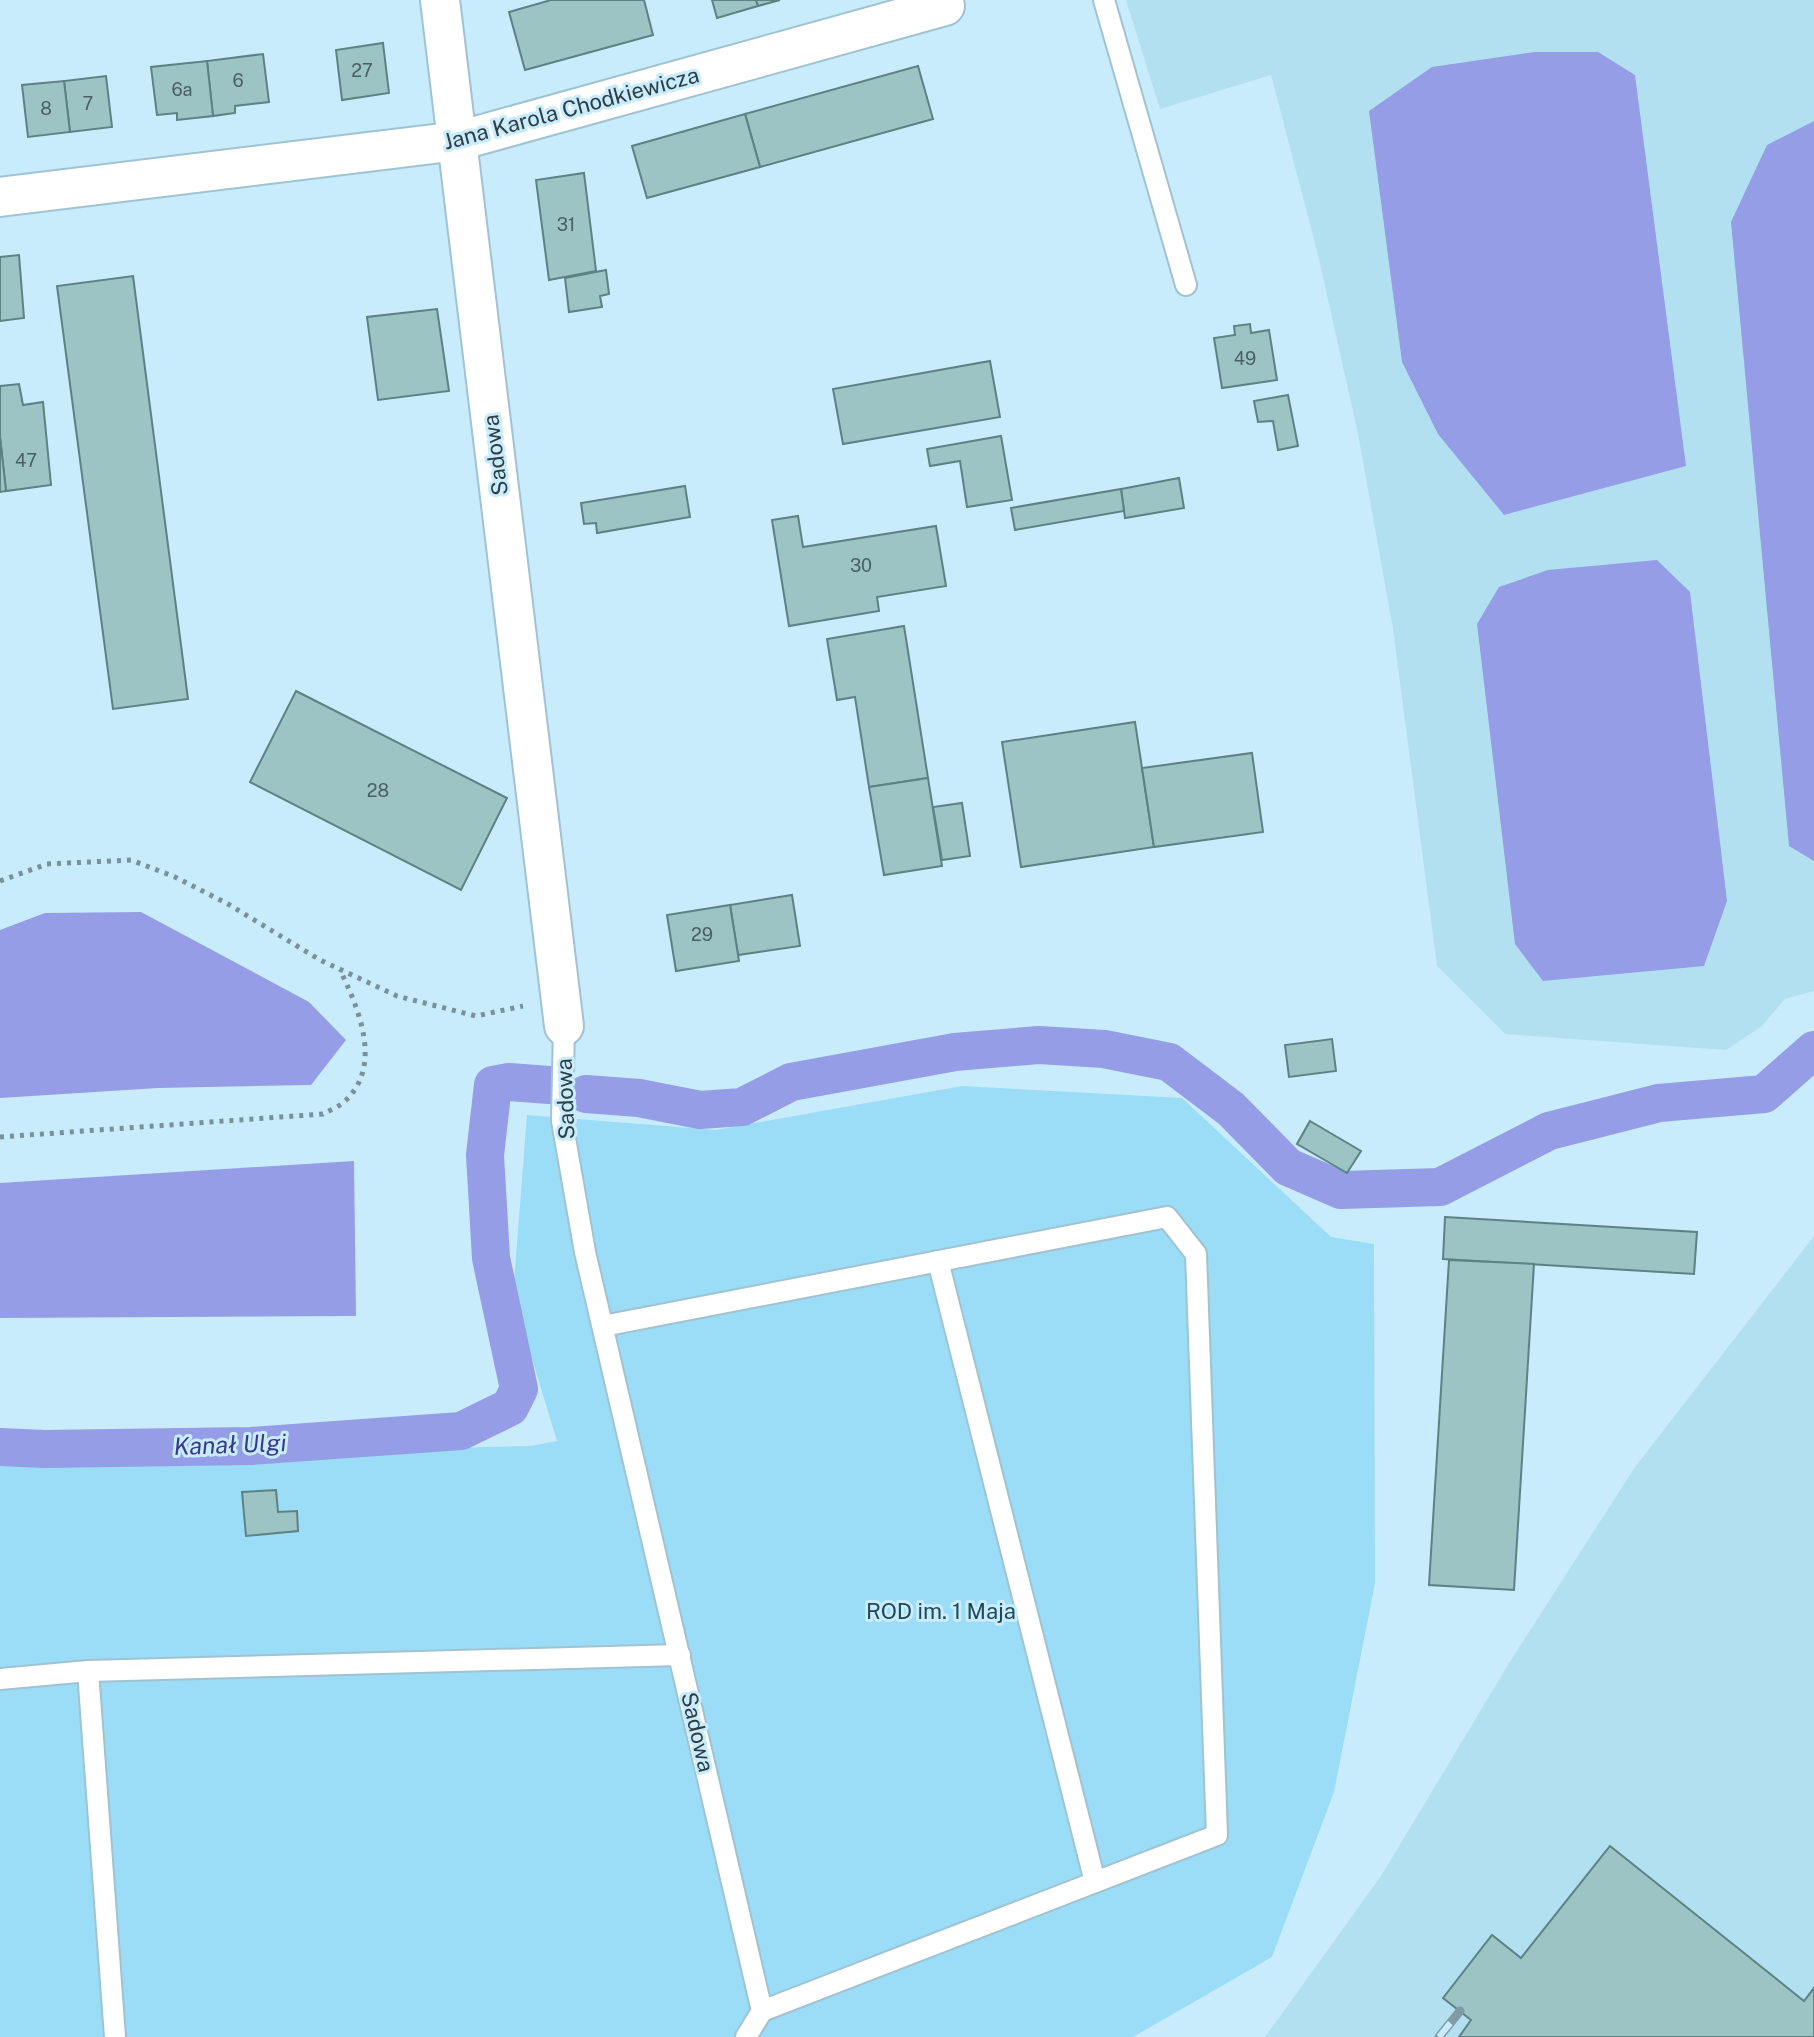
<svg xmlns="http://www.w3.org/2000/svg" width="1814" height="2037" font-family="'Public Sans',sans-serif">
<rect width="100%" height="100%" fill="#c8ecfb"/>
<g fill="#b3e0f1">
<path d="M1126,0H1814V991L1785,999L1762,1026L1726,1050L1505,1034L1437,966L1393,629L1358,434L1318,255L1271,75L1160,109Z"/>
<path d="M1814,1236V2037H1265L1381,1876L1511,1660L1635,1467Z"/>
</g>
<path fill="#9bdcf6" d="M962,1086L1182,1098L1331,1237L1374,1244L1375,1583L1334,1792L1272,1957L1133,2037H0V1454L135,1455L531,1446L557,1441L513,1296L527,1115L716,1130Z"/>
<g fill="#949de6">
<path d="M1535,52H1598L1635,75L1686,466L1504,515L1438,434L1402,362L1369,111L1432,67Z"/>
<path d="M1814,121V861L1789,846L1731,222L1767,145Z"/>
<path d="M1657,560L1690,592L1727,901L1704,966L1543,981L1515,944L1477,624L1499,587L1548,570Z"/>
<path d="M141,912L309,1002L346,1040L311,1085L158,1088L0,1098V930L45,913Z"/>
<path d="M354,1161L356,1316L0,1318V1183Z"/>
</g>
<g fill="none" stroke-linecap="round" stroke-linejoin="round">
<g stroke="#949de6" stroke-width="38">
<path d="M586,1094L639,1098L700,1110L742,1107L791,1082L955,1052L1039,1045L1104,1049L1169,1062L1231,1109L1288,1167L1341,1190L1440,1187L1549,1131L1659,1103L1764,1094L1814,1050"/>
<path d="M0,1447L44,1449L251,1446L461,1431L510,1407L519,1389L491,1258L485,1155L493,1085L509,1082L549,1085"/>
</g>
</g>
<g fill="#9cc4c5" stroke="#5c8283" stroke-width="2">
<path d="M551,0H644L653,35L525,70L509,12Z"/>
<path d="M712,0H756L758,6L717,18Z"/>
<path d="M756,0H780L758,6Z"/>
<path d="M383,43L389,93L342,100L336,50Z"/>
<path d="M263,54L269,102L235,106V113L213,116L207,61Z"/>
<path d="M207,61L213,116L177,120V113L157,115L151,67Z"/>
<path d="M918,66L933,119L760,167L745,114Z"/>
<path d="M106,76L112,127L70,132L64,81Z"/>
<path d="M64,81L70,132L28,137L22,85Z"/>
<path d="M745,114L760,167L647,198L632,146Z"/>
<path d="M584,173L596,271L549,280L536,180Z"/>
<path d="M19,255L24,318L0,321V257Z"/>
<path d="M606,270L609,294L600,296L602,307L569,312L565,278Z"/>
<path d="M133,276L188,699L113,709L57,286Z"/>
<path d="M437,309L449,391L378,400L367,317Z"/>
<path d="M1250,324L1251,333L1269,330L1277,380L1222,388L1214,338L1235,335L1234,326Z"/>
<path d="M990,361L1000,417L843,444L833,389Z"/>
<path d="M19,384L23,405L43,402L51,485L6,491L0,437V386Z"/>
<path d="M1288,395L1298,446L1278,450L1273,421L1258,422L1254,401Z"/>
<path d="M1001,436L1012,500L967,507L960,461L930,466L927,449Z"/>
<path d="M0,437L6,491L0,492Z"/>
<path d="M1179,478L1184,508L1125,518L1121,489Z"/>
<path d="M685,486L690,517L597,533L596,523L584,524L581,503Z"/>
<path d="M1121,489L1124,511L1015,530L1011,508Z"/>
<path d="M798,516L803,547L936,526L946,586L877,597L879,611L789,626L772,520Z"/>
<path d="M904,626L928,778L869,787L855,697L837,700L827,639Z"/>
<path d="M296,691L507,798L461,890L250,782Z"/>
<path d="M1135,722L1154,847L1021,867L1002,742Z"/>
<path d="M1252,753L1263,832L1154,847L1142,768Z"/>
<path d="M928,778L942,866L884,875L869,787Z"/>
<path d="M962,803L970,856L942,860L933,807Z"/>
<path d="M792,895L800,946L738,955L730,905Z"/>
<path d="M730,905L739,961L676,971L667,915Z"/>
<path d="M1332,1039L1336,1071L1289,1077L1285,1045Z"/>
<path d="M1310,1121L1361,1151L1347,1173L1297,1144Z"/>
<path d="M1445,1217L1697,1232L1694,1274L1443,1259Z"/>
<path d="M1449,1260L1534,1264L1514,1590L1429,1585Z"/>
<path d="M276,1490L278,1512L297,1511L298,1531L246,1536L242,1492Z"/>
<path d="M1610,1846L1804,2001L1814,1988V2037H1459L1471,2020L1443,1998L1492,1935L1521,1958Z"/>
</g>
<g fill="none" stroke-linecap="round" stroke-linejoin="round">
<defs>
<g id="service">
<path d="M1104,0L1186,285"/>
<path d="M564,1026L562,1121L585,1252L762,2011L746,2037"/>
<path d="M938,1261L1095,1882"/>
<path d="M603,1326L1167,1217L1196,1254L1217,1835L762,2011"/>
<path d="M88,1671L680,1655"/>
<path d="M0,1679L88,1671L115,2037"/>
</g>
<g id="minor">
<path d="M440,0L564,1026"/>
<path d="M0,197L458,141L945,6"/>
</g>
</defs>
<use href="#service" stroke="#a0c3d2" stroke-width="24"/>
<use href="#minor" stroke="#a0c3d2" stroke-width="42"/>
<g stroke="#78919b" stroke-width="5" stroke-dasharray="4 6" stroke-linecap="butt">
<path d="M0,881L47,864L131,860L175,877L228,904L320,960L397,996L476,1016L523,1006"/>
<path d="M0,1137L323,1114C330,1110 339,1107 345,1101C383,1066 359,1009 340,970"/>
</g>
<use href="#service" stroke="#fff" stroke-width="20"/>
<use href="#minor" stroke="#fff" stroke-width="38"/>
<defs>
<path id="rail" d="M1439,2037L1460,2011"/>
</defs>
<use href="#rail" stroke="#819ba6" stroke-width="9"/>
<use href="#rail" stroke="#c8ecfb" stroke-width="6" stroke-dasharray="18" stroke-linecap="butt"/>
</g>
<g text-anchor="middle" stroke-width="6" stroke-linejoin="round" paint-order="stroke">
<g font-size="18" fill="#4a5f64">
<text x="362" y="77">27</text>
<text x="238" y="87">6</text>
<text x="182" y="96">6a</text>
<text x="88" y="110">7</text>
<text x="46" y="115">8</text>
<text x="566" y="231">31</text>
<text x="1245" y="365">49</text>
<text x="26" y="467">47</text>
<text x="861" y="572">30</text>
<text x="378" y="797">28</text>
<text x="702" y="941">29</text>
</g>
<g font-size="22" fill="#2e3d43" stroke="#c8ecfb">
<text transform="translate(571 108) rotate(-15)" y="8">Jana Karola Chodkiewicza</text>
<text transform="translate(495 455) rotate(-97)" y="8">Sadowa</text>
<text transform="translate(565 1099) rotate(-92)" y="8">Sadowa</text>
<text transform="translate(698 1732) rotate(77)" y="8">Sadowa</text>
</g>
<g font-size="22" fill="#1e4959" stroke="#c8ecfb">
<text x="941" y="1619">ROD im. 1 Maja</text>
</g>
<g font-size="24" font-style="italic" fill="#38388d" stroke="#c8ecfb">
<text transform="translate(230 1445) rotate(-2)" y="8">Kanał Ulgi</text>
</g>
</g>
</svg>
